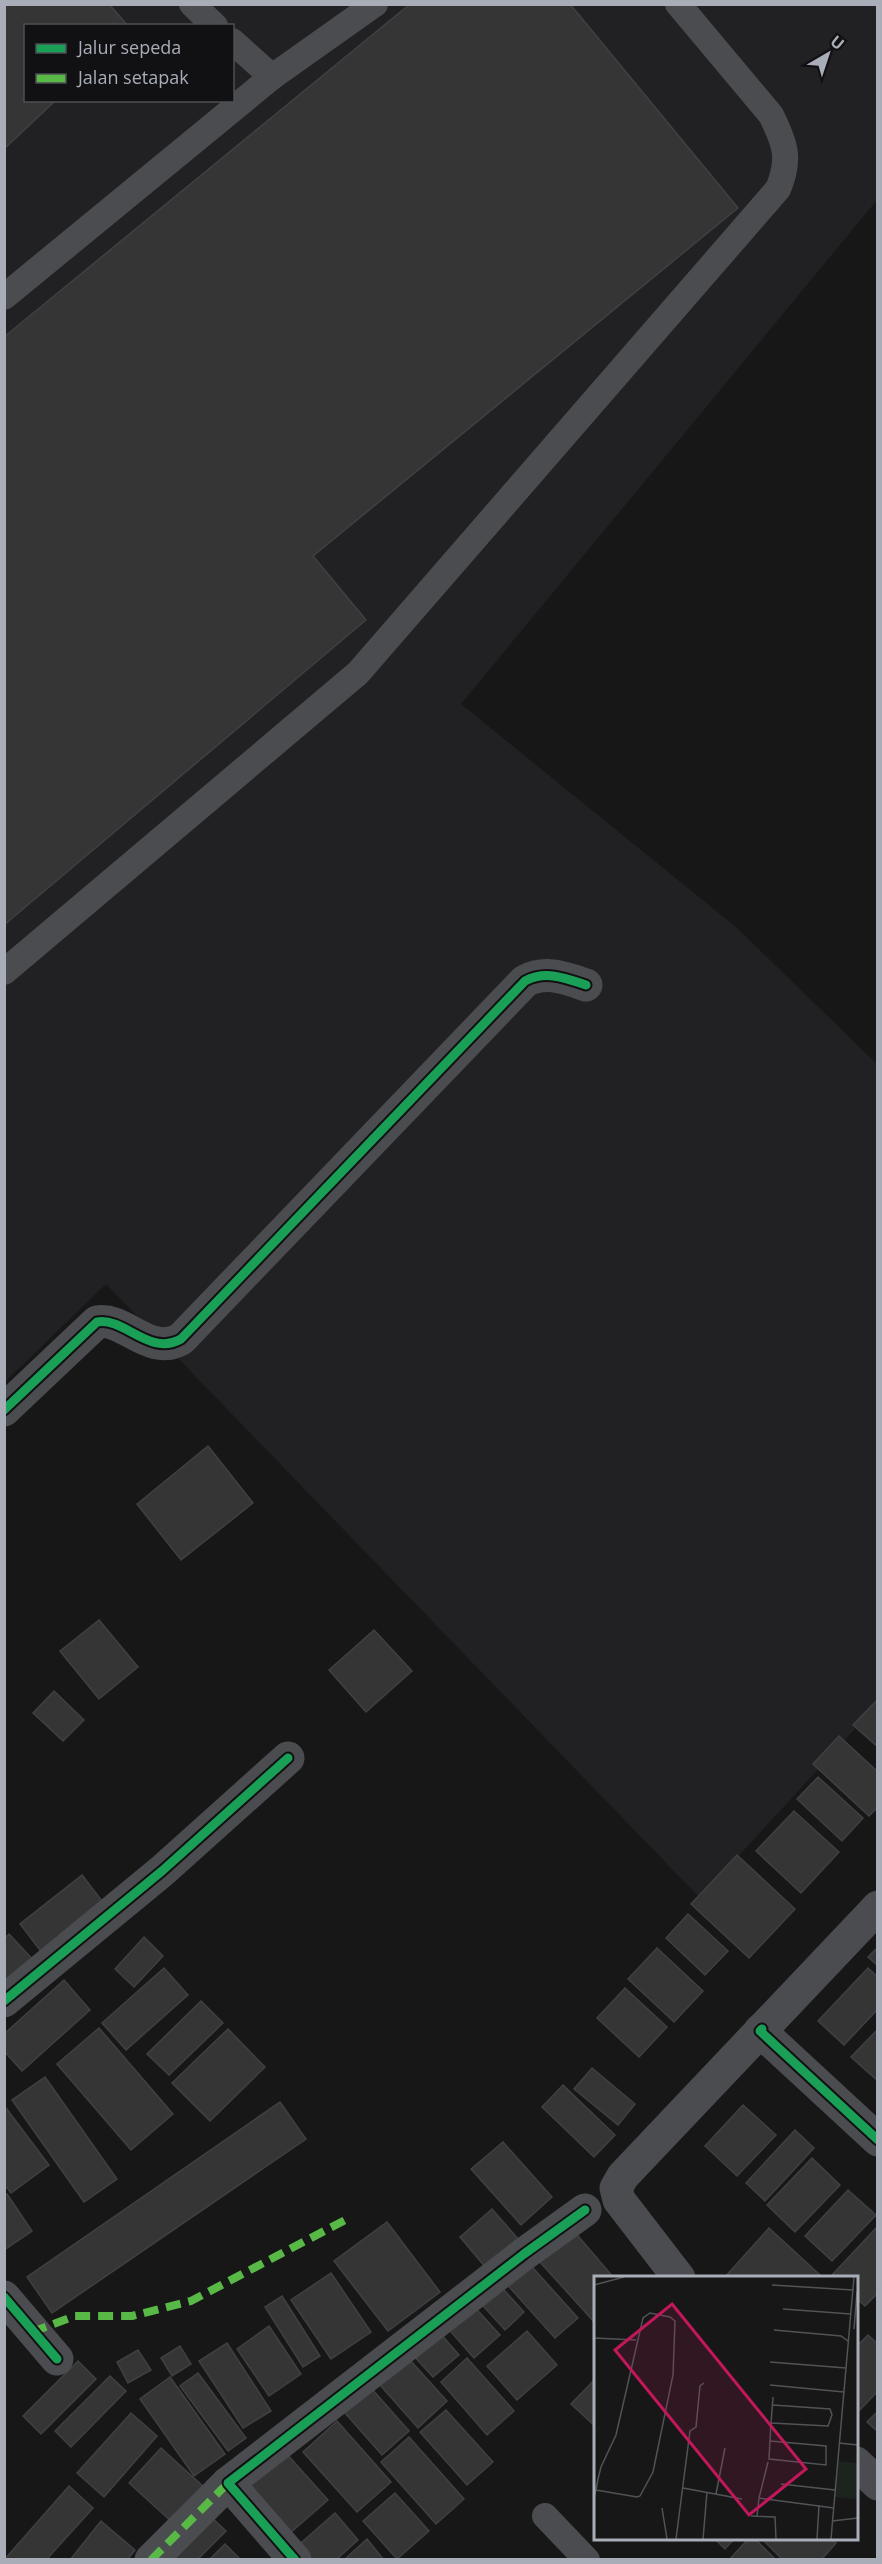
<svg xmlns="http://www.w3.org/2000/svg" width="882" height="2564" font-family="'Open Sans',sans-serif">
<rect width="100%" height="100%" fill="#171717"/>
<path fill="#212123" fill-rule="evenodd" d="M5,5H877V200L461,704L736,927L877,1064V1705L700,1898L106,1284L5,1382ZM26,26H232V100H26Z"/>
<g fill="#353536" stroke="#3f4043" stroke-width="1.5">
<path d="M4,4H109L128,26H26V100H56L4,149Z"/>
<path d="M410,4H570L738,208L313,556L366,620L4,925V337Z"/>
<path d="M208,1446L253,1503L181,1560L137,1504Z"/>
<path d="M99,1620L138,1667L99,1699L60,1651Z"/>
<path d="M374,1630L412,1671L366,1712L329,1670Z"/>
<path d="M54,1691L84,1720L63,1741L33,1713Z"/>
<path d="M878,1699V1747L853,1725Z"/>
<path d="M839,1736L878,1772V1807L869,1816L813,1764Z"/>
<path d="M818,1777L863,1818L842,1841L797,1799Z"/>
<path d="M794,1811L839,1852L801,1893L756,1851Z"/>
<path d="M737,1855L795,1909L749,1958L691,1904Z"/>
<path d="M82,1875L109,1910L46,1958L20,1924Z"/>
<path d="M688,1914L728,1951L705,1975L666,1938Z"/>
<path d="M9,1934L36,1963L4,1993V1939Z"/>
<path d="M144,1937L163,1956L134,1987L115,1969Z"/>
<path d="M878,1947V1966L868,1957Z"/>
<path d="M657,1948L703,1991L674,2022L628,1979Z"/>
<path d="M164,1968L188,1995L126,2050L102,2023Z"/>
<path d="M868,1968L878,1977V2009L844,2045L818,2021Z"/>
<path d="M64,1980L90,2010L22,2071L4,2051V2034Z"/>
<path d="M625,1988L667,2027L639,2057L597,2018Z"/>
<path d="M201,2001L223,2023L169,2075L147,2054Z"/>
<path d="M99,2028L173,2114L131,2150L57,2064Z"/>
<path d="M228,2029L265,2067L210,2121L172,2083Z"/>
<path d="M878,2029V2081L851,2057Z"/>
<path d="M592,2068L635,2104L618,2125L574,2089Z"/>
<path d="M45,2077L117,2179L84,2202L12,2100Z"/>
<path d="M563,2085L615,2135L594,2157L542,2107Z"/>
<path d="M280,2102L306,2139L52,2313L27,2277Z"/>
<path d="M743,2105L776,2135L737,2176L705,2146Z"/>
<path d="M6,2108L49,2165L11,2193L4,2184V2110Z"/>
<path d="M795,2130L814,2148L765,2201L746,2183Z"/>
<path d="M503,2142L552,2197L521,2225L471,2169Z"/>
<path d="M812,2158L840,2185L795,2232L767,2205Z"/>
<path d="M848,2190L876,2215L832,2261L805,2236Z"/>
<path d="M7,2194L32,2231L4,2250V2196Z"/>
<path d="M492,2209L519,2240L486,2268L460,2237Z"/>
<path d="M387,2222L440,2292L388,2331L334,2261Z"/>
<path d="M878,2226V2293L865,2306L856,2298V2278H835L832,2275Z"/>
<path d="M769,2228L821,2276L820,2278H724Z"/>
<path d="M573,2230L614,2278H596V2324L539,2261Z"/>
<path d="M525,2259L578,2318L555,2338L502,2279Z"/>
<path d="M331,2273L371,2332L331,2359L291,2300Z"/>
<path d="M495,2280L524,2312L505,2330L475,2297Z"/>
<path d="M282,2296L320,2356L303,2367L265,2307Z"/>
<path d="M470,2302L500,2335L474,2358L445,2325Z"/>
<path d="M269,2326L301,2374L269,2396L237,2349Z"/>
<path d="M527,2331L557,2365L517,2400L487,2366Z"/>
<path d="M439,2332L459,2355L433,2377L413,2355Z"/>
<path d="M868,2335L878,2344V2391L856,2414V2347Z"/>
<path d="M227,2343L271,2411L243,2428L199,2361Z"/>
<path d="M180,2346L191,2364L172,2376L161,2358Z"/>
<path d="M138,2350L151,2370L128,2383L117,2362Z"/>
<path d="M467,2358L514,2411L487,2435L441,2382Z"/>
<path d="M409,2359L447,2401L418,2428L380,2385Z"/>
<path d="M78,2361L96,2379L41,2434L23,2416Z"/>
<path d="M198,2373L246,2438L228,2451L180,2386Z"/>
<path d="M110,2376L126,2391L71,2447L55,2431Z"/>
<path d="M170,2377L225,2454L194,2476L140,2399Z"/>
<path d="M596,2378V2427L571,2404Z"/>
<path d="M372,2389L409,2431L382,2455L345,2413Z"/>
<path d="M446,2410L493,2462L467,2485L420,2432Z"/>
<path d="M878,2411V2432L867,2422Z"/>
<path d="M131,2413L157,2436L104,2497L77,2473Z"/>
<path d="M337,2421L391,2482L357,2512L303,2452Z"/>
<path d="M409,2437L464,2499L436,2524L381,2462Z"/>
<path d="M161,2448L205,2488L173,2523L129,2483Z"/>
<path d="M285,2452L328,2500L289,2534L246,2486Z"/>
<path d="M69,2486L93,2508L46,2560H4Z"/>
<path d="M395,2493L429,2531L397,2559L363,2521Z"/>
<path d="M335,2513L358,2540L336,2560H303L294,2549Z"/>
<path d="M208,2514L226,2531L197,2560H173Z"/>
<path d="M101,2521L135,2550L127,2560H70Z"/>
<path d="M714,2538H735L725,2549Z"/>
<path d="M749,2538H754L776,2560H729Z"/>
<path d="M761,2538H831L836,2543L821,2560H783Z"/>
<path d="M367,2539L384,2560H344Z"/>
<path d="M225,2544L241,2560H209Z"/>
</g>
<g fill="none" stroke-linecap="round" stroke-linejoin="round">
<g stroke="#4b4c50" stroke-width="26">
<path d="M192,4L215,26"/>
<path d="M232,41L272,77"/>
<path d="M4,297L272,77L375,4"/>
<path d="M4,972L358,673L778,189C791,159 785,143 771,115L678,4"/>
<path d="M545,2516L587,2560"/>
</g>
<g stroke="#4b4c50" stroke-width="33">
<path d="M4,1410L97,1322C125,1317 149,1357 181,1339L525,981C546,970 565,978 586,985"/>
<path d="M4,2001L162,1871L288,1758"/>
<path d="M762,2029L760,2031L878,2140"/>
<path d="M679,2278L619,2200L616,2188L623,2176L878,1907"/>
<path d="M4,2297L57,2359"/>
<path d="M856,2463L878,2484"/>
<path d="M151,2560L228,2483"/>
<path d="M295,2560L228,2483L524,2254L585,2210"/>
</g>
<g stroke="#58b947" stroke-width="8" stroke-dasharray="15 8" stroke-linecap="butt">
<path d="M32,2332L75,2316H132L191,2301L349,2218"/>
<path d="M151,2560L228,2483"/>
</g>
<defs>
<g id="cycleway">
<path d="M4,1410L97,1322C125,1317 149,1357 181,1339L525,981C546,970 565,978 586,985"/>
<path d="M4,2001L162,1871L288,1758"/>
<path d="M762,2029L760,2031L878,2140"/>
<path d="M4,2297L57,2359"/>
<path d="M295,2560L228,2483L524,2254L585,2210"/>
</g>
</defs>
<use href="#cycleway" stroke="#111113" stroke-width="13"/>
<use href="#cycleway" stroke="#1a9f57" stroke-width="9"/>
</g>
<g transform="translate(594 2276)">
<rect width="264" height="264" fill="#171717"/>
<path d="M245,185L264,187V223L241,221Z" fill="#1d241e"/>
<path fill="none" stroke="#515357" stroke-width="1.5" d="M0,9L30,1M178,9L259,14M189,33L257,38M260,53L263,16M180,54L247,60L254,65M0,62L42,64M176,86L252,92M176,109L250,116M177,147L234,150L238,139L236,133L179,129M176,165L232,170V189L175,183V182L177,147L179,121M245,167L264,169M174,186L165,222L240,232M187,208L241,214M89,212L148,223M0,214H2L43,221L46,220L59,196L79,99L81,45L76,41L56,37L49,42L22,159L7,191L4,203L2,214L0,221M122,218L131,172M68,232L73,263M157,240L181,241L182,263M163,240L165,222M238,245L264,242M82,263L96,155L102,151L106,110L110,107M109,263L113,216M223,263L225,229M237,263L260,1"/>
<path fill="#c2185b" fill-opacity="0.15" stroke="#c2185b" stroke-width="3" d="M78,28L212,193L155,239L21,74Z"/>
<rect width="264" height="264" fill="none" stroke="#a8adb8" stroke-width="3"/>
</g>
<rect width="882" height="2564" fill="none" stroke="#a8adb8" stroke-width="12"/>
<rect x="24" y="24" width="210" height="78" fill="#111113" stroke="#4d4f55" stroke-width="1.5"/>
<rect x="36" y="44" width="30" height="9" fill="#1a9f57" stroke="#4d4f55" stroke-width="1.5"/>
<text x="78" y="54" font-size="18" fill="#a8adb8">Jalur sepeda</text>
<rect x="36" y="74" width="30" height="9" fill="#58b947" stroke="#4d4f55" stroke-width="1.5"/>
<text x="78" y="84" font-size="18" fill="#a8adb8">Jalan setapak</text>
<g transform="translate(828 54) rotate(39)" stroke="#111113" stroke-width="4.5" paint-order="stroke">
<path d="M0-4.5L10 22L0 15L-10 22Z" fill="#a8adb8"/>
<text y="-9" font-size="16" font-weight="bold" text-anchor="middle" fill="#a8adb8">U</text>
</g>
</svg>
